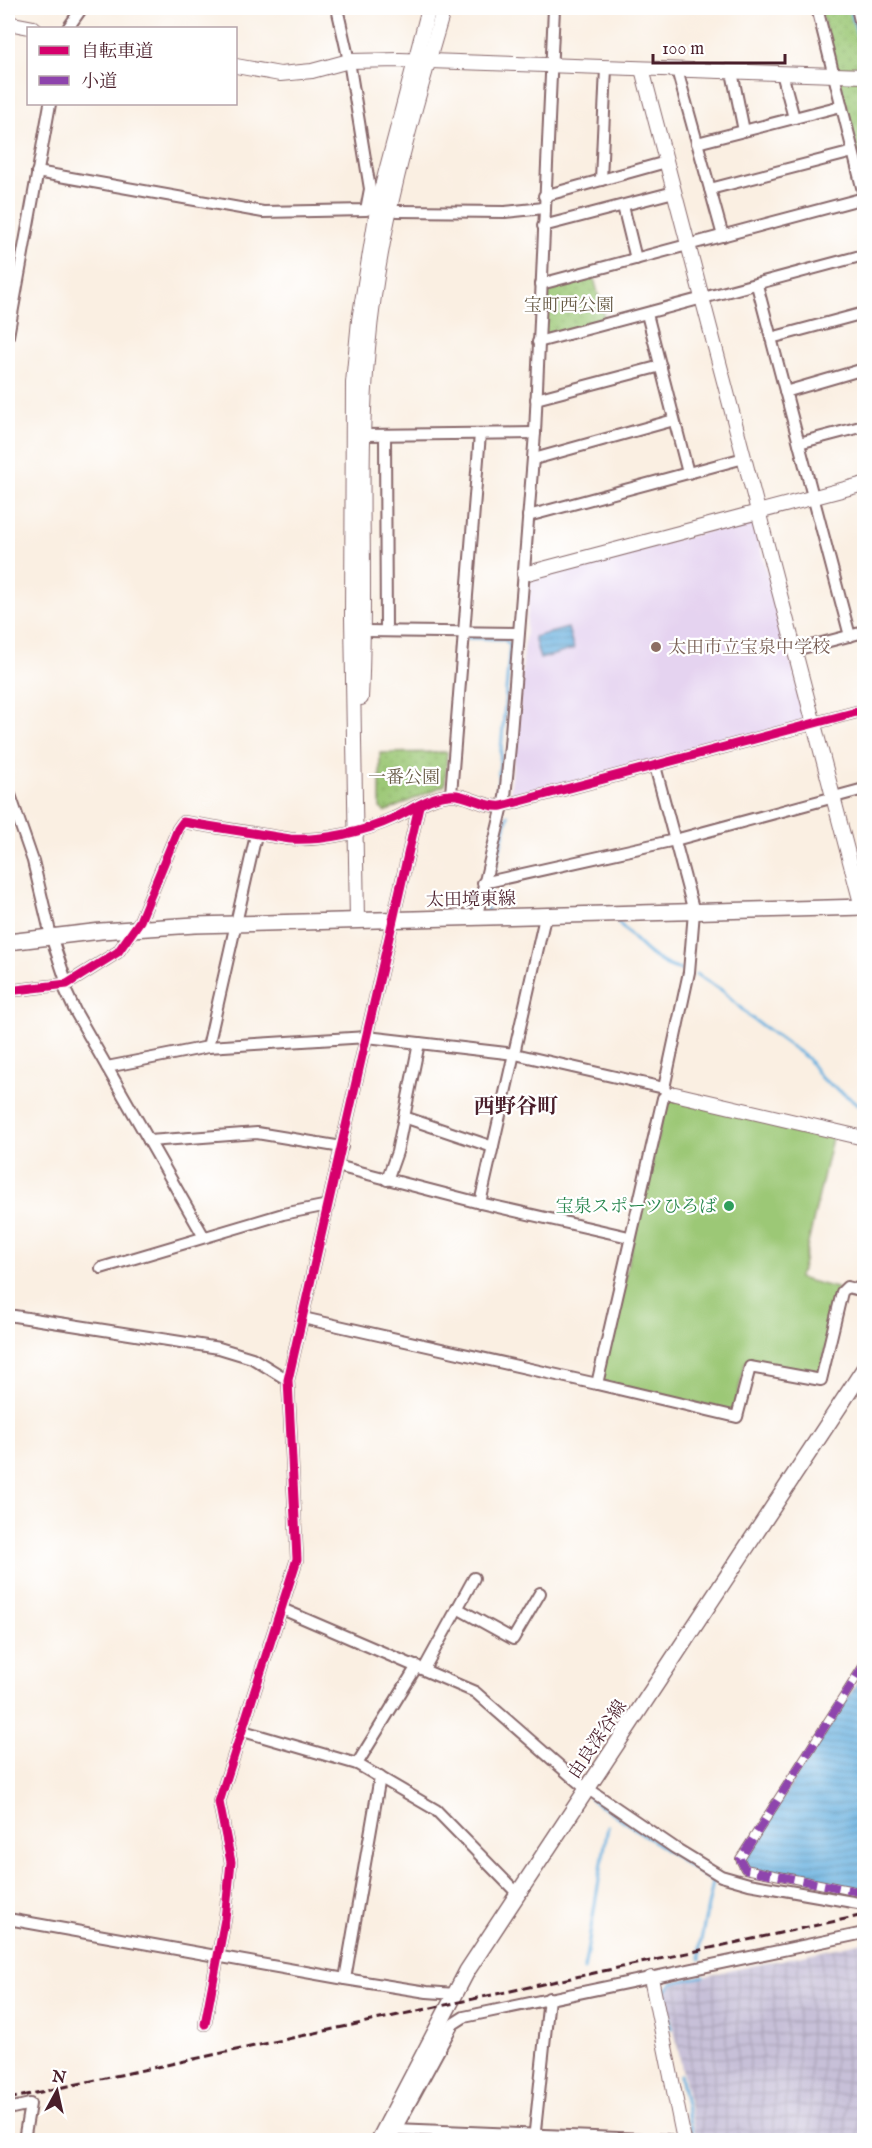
<svg xmlns="http://www.w3.org/2000/svg" width="872" height="2148" font-family="'IM FELL English','Noto Serif JP',serif">
<defs>
<pattern id="industrial-grid" width="8" height="8" patternUnits="userSpaceOnUse" patternTransform="scale(1.5)"><rect width="8" height="8" fill="#c7c0d8"/><path d="M0 4h8M4 0v8" fill="none" stroke="#aca5ba"/></pattern>
<pattern id="park-dots" width="8" height="8" patternUnits="userSpaceOnUse" patternTransform="scale(1.5)"><rect width="8" height="8" fill="#9cc876"/><path d="M2 2h.1M6 6h.1" fill="none" stroke="#88ab66" stroke-width="1.8" stroke-linecap="round"/></pattern>
<pattern id="water-rules" width="6" height="5" patternUnits="userSpaceOnUse" patternTransform="scale(1.5)"><rect width="6" height="5" fill="#67b0df"/><path d="M0 2.5h6" fill="none" stroke="#578fb5"/></pattern>
</defs>
<rect width="100%" height="100%" fill="#fff"/>
<filter id="ink" filterUnits="userSpaceOnUse"><feTurbulence type="fractalNoise" baseFrequency=".0167" numOctaves="2"/><feDisplacementMap in="SourceGraphic" scale="12" xChannelSelector="R" yChannelSelector="G"/><feConvolveMatrix kernelMatrix="1 2 1 2 8 2 1 2 1" color-interpolation-filters="sRGB"/></filter>
<filter id="wash" filterUnits="userSpaceOnUse"><feTurbulence type="fractalNoise" baseFrequency=".008" numOctaves="4" result="noise"/><feDisplacementMap in="SourceGraphic" scale="24" xChannelSelector="R" yChannelSelector="G"/><feGaussianBlur stdDeviation="1.35" result="paint"/><feColorMatrix in="noise" values="0 0 0 0 0 0 0 0 0 0 0 0 0 0 0 0 0 1.4 0 .05"/><feComposite in="paint" operator="in"/></filter>
<g filter="url(#wash)">
<rect width="100%" height="100%" fill="#faefe2"/>
<path fill="#e5d3f0" d="M749,521L754,524L806,716L803,722L515,800L510,795L531,577Z"/>
<path fill="url(#industrial-grid)" d="M864,1942V2140H696L667,1993L673,1983Z"/>
<path fill="#9cc876" stroke="#737450" stroke-width="1.5" d="M670,1098L828,1134L832,1138L802,1270L798,1278L836,1288L839,1292L819,1376L815,1378L745,1362L735,1408L731,1411L603,1382L601,1378L666,1101Z"/>
<g fill="url(#park-dots)" stroke="#737450" stroke-width="1.5">
<path d="M820,8H853L864,51V176Z"/>
<path d="M592,270L606,324L538,342L541,284Z"/>
<path d="M447,752L445,785L385,812L380,808V753Z"/>
</g>
<g fill="url(#water-rules)" stroke="#586885" stroke-width="1.5">
<path d="M568,628L574,649L540,659L534,637Z"/>
<path d="M864,1673V1890L747,1868L743,1859Z"/>
</g>
<g fill="none" stroke-linecap="round" stroke-linejoin="round">
<g stroke="#67b0df" stroke-width="3">
<path d="M850,8L864,61"/>
<path d="M467,638L503,639L510,644L497,797"/>
<path d="M494,873L508,815"/>
<path d="M592,907H608"/>
<path d="M489,912L486,908L490,889"/>
<path d="M618,922C636,941 655,965 682,970"/>
<path d="M696,974L723,991L750,1017L807,1058L821,1078L864,1108"/>
<path d="M590,1798L713,1882"/>
<path d="M700,1959V1945L713,1882"/>
<path d="M584,1970L608,1826"/>
<path d="M671,2028L665,1992L672,1983L704,1976"/>
<path d="M680,2075L693,2140"/>
</g>
</g>
</g>
<g filter="url(#ink)">
<g fill="none" stroke-linecap="round" stroke-linejoin="round">
<defs>
<path id="pedestrian" d="M864,1665L740,1859L745,1869L864,1893"/>
<g id="minor">
<path d="M817,8L864,195"/>
<path d="M857,8L864,38"/>
<path d="M68,28L82,8"/>
<path d="M677,70L723,236"/>
<path d="M732,72L744,131"/>
<path d="M782,73L794,118"/>
<path d="M697,143L841,106"/>
<path d="M37,172L263,212L366,210L370,189L349,61L337,8"/>
<path d="M601,180L606,68"/>
<path d="M710,189L853,152"/>
<path d="M544,196L666,162"/>
<path d="M623,206L636,259"/>
<path d="M397,211L505,212L544,208"/>
<path d="M543,226L674,192"/>
<path d="M541,284L864,198"/>
<path d="M757,285L850,636"/>
<path d="M647,314L688,473"/>
<path d="M8,336L50,104"/>
<path d="M771,338L864,313"/>
<path d="M538,342L864,255"/>
<path d="M785,392L864,369"/>
<path d="M536,399L661,366"/>
<path d="M364,435L535,433"/>
<path d="M385,435L386,631"/>
<path d="M799,443L864,426"/>
<path d="M534,459L674,420"/>
<path d="M528,516L744,458"/>
<path d="M365,631L518,633"/>
<path d="M795,650L864,632"/>
<path d="M655,766L694,912L689,972L664,1088"/>
<path d="M8,789L33,861L51,936L67,984"/>
<path d="M451,794L480,434"/>
<path d="M483,883L675,840L864,789"/>
<path d="M476,919L505,797L510,746L535,433L554,8"/>
<path d="M63,985L75,1011L204,1237"/>
<path d="M8,991L67,984L118,952L140,921L178,829L183,822L290,839C323,841 364,832 394,818C410,811 430,796 449,795C467,793 483,808 502,806L864,710"/>
<path d="M208,1047L256,835"/>
<path d="M107,1067L208,1047L367,1037L515,1054L664,1088L667,1094"/>
<path d="M675,1094H667L663,1098L597,1384L737,1417L750,1367L821,1380L842,1292L847,1287L864,1291"/>
<path d="M404,1117L493,1147"/>
<path d="M149,1141L257,1133L342,1147"/>
<path d="M337,1166L480,1203L629,1237"/>
<path d="M387,1180L397,1152L419,1043"/>
<path d="M480,1203L545,917"/>
<path d="M101,1268L283,1214L328,1205"/>
<path d="M8,1315L219,1348L252,1358L288,1380"/>
<path d="M303,1318L597,1384"/>
<path d="M457,1608L513,1639L540,1593"/>
<path d="M282,1609L475,1692L586,1789"/>
<path d="M424,1669L474,1578"/>
<path d="M243,1731L357,1764L436,1810L517,1893"/>
<path d="M357,1764L417,1666"/>
<path d="M587,1788L675,1848L721,1876L749,1884L864,1904"/>
<path d="M8,1919L345,1979L427,1992L456,1994"/>
<path d="M345,1979L380,1777"/>
<path d="M205,2024L225,1919L231,1862L219,1802L297,1559L288,1380L419,806"/>
<path d="M8,2109L30,2104L24,2140"/>
<path d="M395,2129L668,2140"/>
<path d="M390,2140L453,2024L464,2017L864,1933"/>
<path d="M534,2140L549,1998"/>
</g>
<g id="tertiary">
<path d="M8,23L34,28"/>
<path d="M236,66L280,74L312,71L349,61L400,60L864,76"/>
<path d="M642,69L862,907"/>
<path d="M524,574L864,484"/>
<path d="M361,698C367,582 357,464 368,348C378,232 411,119 444,8"/>
<path d="M357,921L352,618L353,383L359,320L379,198L429,8"/>
<path d="M675,1094L864,1138"/>
<path d="M651,1978L684,2140"/>
</g>
<g id="secondary">
<path d="M8,942L101,931L195,925L864,907"/>
<path d="M379,2140L467,1971L864,1369"/>
</g>
</defs>
<use href="#pedestrian" stroke="#88686b" stroke-width="10"/>
<use href="#minor" stroke="#88686b" stroke-width="14"/>
<use href="#tertiary" stroke="#88686b" stroke-width="16"/>
<use href="#secondary" stroke="#88686b" stroke-width="18"/>
<use href="#pedestrian" stroke="#fff" stroke-width="8"/>
<use href="#minor" stroke="#fff" stroke-width="10"/>
<use href="#tertiary" stroke="#fff" stroke-width="14"/>
<use href="#secondary" stroke="#fff" stroke-width="15"/>
<path stroke="#4a1f2b" stroke-width="3" stroke-dasharray="9 4.5" stroke-linecap="butt" d="M8,2099L864,1915"/>
<path stroke="#8e44ad" stroke-width="8" stroke-dasharray="15 8" stroke-linecap="butt" d="M864,1665L740,1859L745,1869L864,1893"/>
<defs>
<g id="cycleway">
<path d="M8,991L67,984L118,952L140,921L178,829L183,822L290,839C323,841 364,832 394,818C410,811 430,796 449,795C467,793 483,808 502,806L864,710"/>
<path d="M205,2024L225,1919L231,1862L219,1802L297,1559L288,1380L419,806"/>
</g>
</defs>
<use href="#cycleway" stroke="#fff" stroke-width="13"/>
<use href="#cycleway" stroke="#d6006c" stroke-width="9"/>
</g>
</g>
<circle fill="#8d6e63" stroke="#fff" stroke-width="2" cx="656" cy="647" r="6"/>
<circle fill="#2e9e5b" stroke="#fff" stroke-width="2" cx="729" cy="1206" r="6"/>
<g text-anchor="middle" stroke-width="4.5" stroke-linejoin="round" paint-order="stroke">
<g font-size="18" fill="#675a45" stroke="#fff">
<text x="569" y="311">宝町西公園</text>
<text x="404" y="783">一番公園</text>
</g>
<g font-size="18" fill="#785e54" stroke="#fff" text-anchor="start">
<text x="668" y="653">太田市立宝泉中学校</text>
</g>
<g font-size="18" fill="#4a1f2b" stroke="#fff">
<text transform="translate(471 899) rotate(-1)" y="6">太田境東線</text>
<text transform="translate(597 1739) rotate(-56)" y="6">由良深谷線</text>
</g>
<g font-size="18" fill="#27864d" stroke="#fff" text-anchor="end">
<text x="717" y="1212">宝泉スポーツひろば</text>
</g>
<g font-size="21" font-weight="bold" fill="#4a1f2b" stroke="#fff">
<text x="516" y="1113">西野谷町</text>
</g>
</g>
<rect width="872" height="2148" fill="none" stroke="#fff" stroke-width="30"/>
<rect x="27" y="27" width="210" height="78" fill="#ffffff" stroke="#b7a5aa" stroke-width="1.5"/>
<rect x="39" y="46" width="30" height="9" fill="#d6006c" stroke="#b7a5aa" stroke-width="1.5"/>
<text x="81" y="57" font-size="18" fill="#4a1f2b">自転車道</text>
<rect x="39" y="76" width="30" height="9" fill="#8e44ad" stroke="#b7a5aa" stroke-width="1.5"/>
<text x="81" y="87" font-size="18" fill="#4a1f2b">小道</text>
<g transform="translate(57 2091) rotate(8)" stroke="#ffffff" stroke-width="4.5" paint-order="stroke">
<path d="M0-4.5L10 22L0 15L-10 22Z" fill="#4a1f2b"/>
<text y="-9" font-size="16" font-weight="bold" text-anchor="middle" fill="#4a1f2b">N</text>
</g>
<path d="M653 54v9h132v-9" fill="none" stroke="#4a1f2b" stroke-width="3"/>
<text x="662" y="54" font-size="18" fill="#4a1f2b" stroke="#ffffff" stroke-width="4.5" paint-order="stroke">100 m</text>
</svg>
